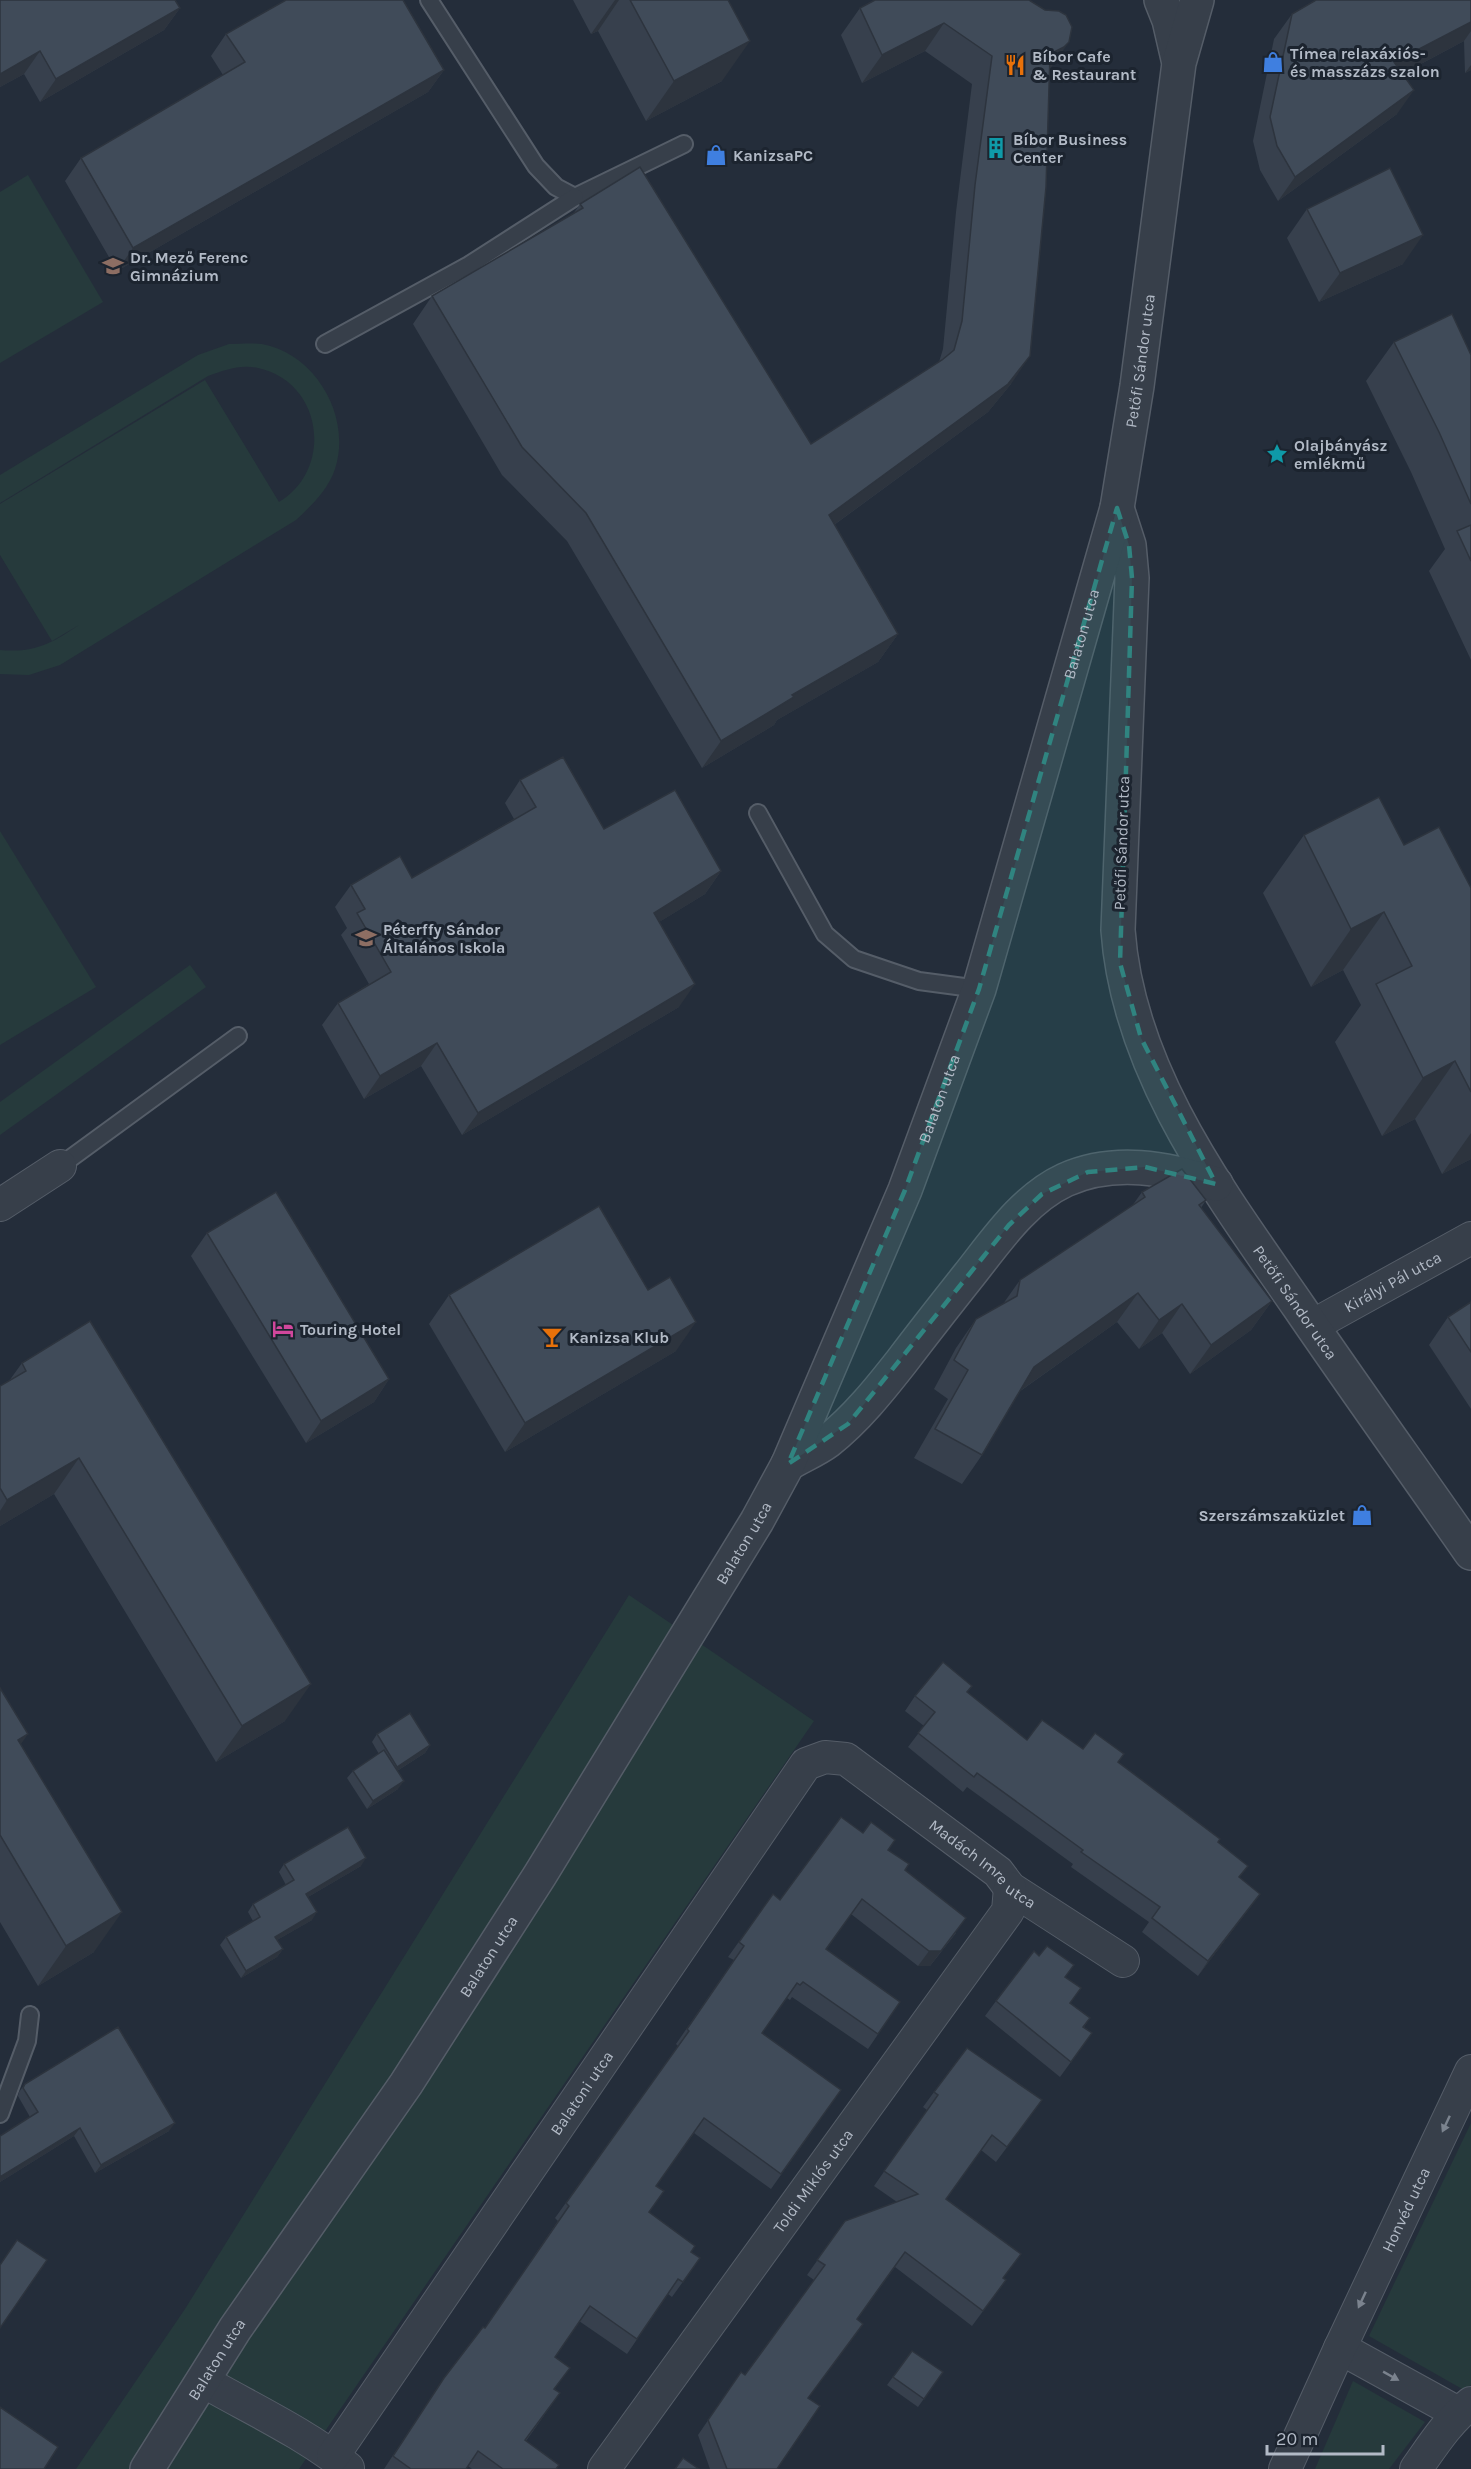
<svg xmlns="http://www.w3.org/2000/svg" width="1471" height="2469" font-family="Karla,sans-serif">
<rect width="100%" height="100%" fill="#242d3a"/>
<g fill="#263a3c">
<path d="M28,175L103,302L0,363V192Z"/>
<path d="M229,344C239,344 251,343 262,344C316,354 352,417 335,469C328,490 311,506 296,520L60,665L29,675L0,674V650C34,653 51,644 79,625L52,641L0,555V504L205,380L279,502C334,469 323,382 258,368C241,364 224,370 208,376L0,503V475L198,355Z"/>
<path d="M0,831L96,987L0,1045Z"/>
<path d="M190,965L206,987L0,1135V1102Z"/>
<path d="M629,1595L814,1721L299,2469H76L185,2309Z"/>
<path d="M1471,2123V2385L1464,2390L1369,2336Z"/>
<path d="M1353,2381L1425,2422L1389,2469H1315Z"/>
</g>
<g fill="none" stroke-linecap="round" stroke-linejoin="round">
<defs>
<g id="service">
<path d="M429,0L536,166L556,187L575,197L684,144"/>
<path d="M325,344L469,265L575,197"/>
<path d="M758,813L825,934L854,959L919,981L979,989"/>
<path d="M60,1166L238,1036"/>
<path d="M0,2114L27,2041L30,2015"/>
</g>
<g id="minor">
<path d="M0,1205L60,1166"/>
<path id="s1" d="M1312,1326L1471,1238"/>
<path d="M1340,2348L1458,2413"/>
<path d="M203,2381C252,2409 304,2433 348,2468"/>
<path id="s2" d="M333,2456L806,1764L825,1757L846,1759L998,1872L1010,1888L1123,1961"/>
<path id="s3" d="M604,2469L1008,1911L1010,1888"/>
<path id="s4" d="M1285,2469L1340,2348L1471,2071"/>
<path d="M1416,2469C1433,2445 1448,2421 1471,2403"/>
</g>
<g id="tertiary">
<path d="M1161,0L1169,20L1178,59"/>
<path id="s5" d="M1117,508L1129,545L1132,578L1118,930C1128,1072 1221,1194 1299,1307C1355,1389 1414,1471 1471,1553"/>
<path d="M788,1464C801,1456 816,1450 828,1441C856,1419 880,1389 902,1361C924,1332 946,1304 969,1275C996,1241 1024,1199 1065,1180C1114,1158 1167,1168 1216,1184"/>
<path id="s6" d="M147,2469L235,2329L406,2084L540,1875L757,1521L788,1464L905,1190L979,989L1117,508L1137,386L1179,63L1197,0"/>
</g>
</defs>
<use href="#service" stroke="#555d68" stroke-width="20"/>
<use href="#minor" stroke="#555d68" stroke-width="34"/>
<use href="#tertiary" stroke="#555d68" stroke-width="36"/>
<use href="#service" stroke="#373f4a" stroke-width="16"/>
<use href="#minor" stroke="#373f4a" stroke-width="32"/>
<use href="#tertiary" stroke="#373f4a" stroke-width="33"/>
</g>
<g fill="#37404d">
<path d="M0,0L180,8L164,30L40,102L24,74L0,87Z"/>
<path d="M573,0H728L722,81L646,121L598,31L591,34Z"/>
<path d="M1029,0L1050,70L1011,384L988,412L834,525L898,634L878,662L777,720L774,725L702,768L567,541L502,475L413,324L432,296L573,214L580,204L811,444L939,362L943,349L956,212L972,84L925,51L862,83L841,35L860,8Z"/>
<path d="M1471,0V70L1465,73L1464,41L1402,74L1397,114L1278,201L1260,170L1253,141L1274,39L1292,14Z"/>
<path d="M226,34L444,70L428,92L117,271L65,181L81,158L223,75L211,56Z"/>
<path d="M1307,209L1403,264L1319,302L1287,238Z"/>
<path d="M1394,342L1471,355V660L1429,571L1445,549L1411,472L1366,381Z"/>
<path d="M520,780L604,829L721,871L705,894L659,922L679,1007L462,1135L421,1066L364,1099L322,1025L338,1003L369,984L341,935L347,928L335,907L351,885L412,878L514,819L505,803Z"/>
<path d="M1304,835L1404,845L1471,888V1159L1442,1174L1415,1119L1382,1136L1335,1042L1361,1005L1343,970L1311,987L1263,893Z"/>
<path d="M1142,1192L1206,1200L1201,1208L1272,1301L1251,1330L1190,1374L1162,1333L1139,1349L1117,1322L1019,1392L982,1455L962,1484L914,1458L948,1399L934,1389L956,1348L976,1319L1003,1304L1020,1280L1132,1206Z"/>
<path d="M207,1233L389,1379L374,1402L306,1443L191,1256Z"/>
<path d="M449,1295L676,1351L505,1452L429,1324Z"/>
<path d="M1471,1302V1409L1429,1345L1448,1317Z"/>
<path d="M22,1363L285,1721L216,1762L54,1494L0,1526V1386L9,1381Z"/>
<path d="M0,1688L94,1952L38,1986L0,1922Z"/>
<path d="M967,1692L1027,1740L1083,1749L1118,1762L1218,1842L1240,1878L1260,1894L1198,1976L1142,1932L1149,1922L1071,1867L1073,1864L967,1787L963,1792L908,1747L924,1726L905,1711L915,1696Z"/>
<path d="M377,1734L430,1745L425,1753L397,1771L398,1789L367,1809L347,1778L353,1771L379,1754L372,1742Z"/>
<path d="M863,1833L888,1850L956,1933L930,1966H918L851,1914L826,1950L900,2002L868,2049L792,1997L790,2000L787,1998L762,2033L841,2090L771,2189L694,2133L656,2186L649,2212L691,2252L700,2258L672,2297L668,2294L627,2354L579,2321L555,2357V2389L560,2393L526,2441L556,2469H472L468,2466L466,2469H384L434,2393L444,2378L485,2328L558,2221L555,2218L678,2046L676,2044L734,1960L728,1957L773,1894L780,1900Z"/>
<path d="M284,1864L361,1866L308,1897L312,1920L277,1940L283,1949L277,1957L241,1978L220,1945L226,1937L253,1921L248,1912L253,1904L286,1885L279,1872Z"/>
<path d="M1065,1977L1081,1988L1070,2003L1090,2018L1084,2027L1092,2033L1060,2077L985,2016L996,2001Z"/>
<path d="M25,2084L169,2131L95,2173L74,2136L0,2182V2136L30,2117L18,2096L19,2092Z"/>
<path d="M934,2092L1031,2115L996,2162L981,2150L946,2199L1004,2278L995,2295L972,2326L895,2267L857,2319L863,2324L808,2398L777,2469H710L698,2435L741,2372L745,2375L814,2280L807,2275L845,2221L897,2202L874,2186L927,2110L923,2107Z"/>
<path d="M912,2351L943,2372L918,2407L887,2385Z"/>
</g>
<g fill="#2d343e">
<path d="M615,0H619L598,31L591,34Z"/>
<path d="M180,8L164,30L40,102L56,79Z"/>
<path d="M1471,22V31L1464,41L1377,87L1394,62Z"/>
<path d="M944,23L925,51L862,83L882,55Z"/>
<path d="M750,41L722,81L646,121L674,81Z"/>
<path d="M1069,42L1050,69V54Z"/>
<path d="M40,51L24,74L0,87V74Z"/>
<path d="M1471,65V70L1465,73Z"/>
<path d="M444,70L428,92L117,271L133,248Z"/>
<path d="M1414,90L1397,114L1278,201L1295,177Z"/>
<path d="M1423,235L1403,264L1319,302L1340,273Z"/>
<path d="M1030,356L1011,384L988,412L809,543L829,515Z"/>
<path d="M898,634L878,662L777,720L774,725L702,768L721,741L792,695Z"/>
<path d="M721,871L705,894L638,935L654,913Z"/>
<path d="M1384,912L1343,970L1311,987L1351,929Z"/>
<path d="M695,984L679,1007L462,1135L478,1113Z"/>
<path d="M437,1043L421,1066L364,1099L380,1076Z"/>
<path d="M1455,1061L1415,1119L1382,1136L1423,1078Z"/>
<path d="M1471,1133V1159L1442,1174Z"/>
<path d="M1138,1293L1117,1322L1013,1396L1034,1367Z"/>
<path d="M1272,1301L1251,1330L1190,1374L1211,1345Z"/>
<path d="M1182,1304L1162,1333L1139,1349L1159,1320Z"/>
<path d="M696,1322L676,1351L505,1452L525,1423Z"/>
<path d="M389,1379L374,1402L306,1443L321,1421Z"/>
<path d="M79,1458L54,1494L0,1526V1511L7,1500Z"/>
<path d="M311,1684L285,1721L216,1762L242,1726Z"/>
<path d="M28,1734L0,1774L18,1740Z"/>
<path d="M430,1745L425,1753L392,1774L397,1767Z"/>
<path d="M404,1781L398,1789L367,1809L373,1801Z"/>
<path d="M366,1858L361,1866L301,1901L306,1894Z"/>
<path d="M1260,1894L1250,1908L1198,1976L1208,1961Z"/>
<path d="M122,1912L94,1952L38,1986L66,1946Z"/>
<path d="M317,1912L312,1920L270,1944L275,1937Z"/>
<path d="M966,1918L930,1966H918L929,1951Z"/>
<path d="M283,1949L277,1957L241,1978L246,1971Z"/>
<path d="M175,2123L169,2131L95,2173L101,2165Z"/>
<path d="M80,2128L74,2136L0,2182V2177Z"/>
</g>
<g fill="#404b59" stroke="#2d343e" stroke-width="1.5">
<path d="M0,0H175L180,8L56,79L40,51L0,74Z"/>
<path d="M286,0H403L444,70L133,248L81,158L245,62L226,34Z"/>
<path d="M630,0H728L750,41L674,81Z"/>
<path d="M875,0H1029L1045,10L1059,11L1066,15L1072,27L1069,42L1064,47L1050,54L1046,187L1030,356L1008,384L829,515L898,634L792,695L794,697L721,741L586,513L522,447L432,296L583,208L580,204L640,167L811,444L942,360L954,350L962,321L975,185L992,56L944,23L882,55L860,8Z"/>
<path d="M1316,0H1471V22L1394,62L1414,90L1295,177L1277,146L1270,117L1292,14Z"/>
<path d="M1390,168L1423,235L1340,273L1307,209Z"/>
<path d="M1452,314L1471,355V504L1439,432L1394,342Z"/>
<path d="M1471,525V561L1457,531Z"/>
<path d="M563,757L604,829L675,790L721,871L654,913L695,984L478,1113L437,1043L380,1076L338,1003L391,972L357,913L365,909L351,885L400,856L412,878L536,807L520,780Z"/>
<path d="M1379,797L1404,845L1439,827L1471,888V1092L1455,1061L1423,1078L1376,984L1412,966L1384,912L1351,929L1304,835Z"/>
<path d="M1182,1169L1206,1200L1199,1205L1272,1301L1211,1345L1182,1304L1159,1320L1138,1293L1034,1367L982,1455L935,1429L968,1370L954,1360L976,1319L1017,1296L1020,1280L1145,1197L1142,1192Z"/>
<path d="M276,1192L389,1379L321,1421L207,1233Z"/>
<path d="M599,1206L648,1290L670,1277L696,1322L525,1423L449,1295Z"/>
<path d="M1471,1302V1352L1448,1317Z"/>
<path d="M90,1321L311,1684L242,1726L79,1458L7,1500L0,1488V1386L26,1371L22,1363Z"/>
<path d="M943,1662L972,1686L967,1692L1027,1740L1042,1720L1083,1749L1095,1733L1124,1754L1118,1762L1220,1839L1218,1842L1248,1866L1239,1877L1260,1894L1208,1961L1152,1918L1160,1907L1081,1852L1083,1850L977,1773L974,1777L918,1733L935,1712L915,1696Z"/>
<path d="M0,1688L28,1734L18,1740L122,1912L66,1946L0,1835Z"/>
<path d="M410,1713L430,1745L397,1767L377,1734Z"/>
<path d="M384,1750L404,1781L373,1801L353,1771Z"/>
<path d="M841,1817L863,1833L871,1822L895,1840L888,1850L909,1864L905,1870L966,1918L941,1951H929L862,1899L826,1949L900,2002L878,2034L803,1982L800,1985L797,1983L762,2033L841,2090L781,2174L704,2118L656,2186L664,2191L649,2212L695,2246L691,2252L700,2258L683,2282L678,2279L637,2339L590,2306L555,2357L570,2368L554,2389L560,2393L525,2440L559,2465L556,2469H503L478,2451L466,2469H411L393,2456L444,2378L483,2327L485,2328L569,2206L566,2203L689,2031L687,2029L744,1946L739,1942L773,1894L780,1900Z"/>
<path d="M348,1827L366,1858L306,1894L317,1912L275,1937L283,1949L246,1971L226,1937L260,1917L253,1904L294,1880L284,1864Z"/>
<path d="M1047,1946L1074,1965L1065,1977L1081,1988L1070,2003L1090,2018L1083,2027L1092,2033L1071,2062L996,2001L1034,1951L1039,1956Z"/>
<path d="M118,2027L175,2123L101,2165L80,2128L0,2177V2136L38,2112L23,2088L25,2084Z"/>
<path d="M967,2048L1042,2100L1007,2147L992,2135L946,2199L1021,2254L1003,2278L1006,2280L983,2311L905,2252L857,2319L863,2324L808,2398L820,2406L777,2469H727L708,2420L741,2372L745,2375L825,2265L817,2260L845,2221L918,2194L884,2171L938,2095L934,2092Z"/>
<path d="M17,2240L47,2260L0,2328V2265Z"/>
<path d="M912,2351L943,2372L924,2399L893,2377Z"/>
<path d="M0,2407L58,2447L44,2469H0Z"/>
<path d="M683,2458L699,2469H675Z"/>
</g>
<defs><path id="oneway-solid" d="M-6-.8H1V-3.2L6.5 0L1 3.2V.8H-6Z" transform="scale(1.5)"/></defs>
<g fill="#7b838e">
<use href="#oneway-solid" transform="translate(1446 2124) rotate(115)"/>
<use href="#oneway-solid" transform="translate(1362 2300) rotate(115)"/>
<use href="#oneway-solid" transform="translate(1391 2376) rotate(29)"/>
</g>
<path fill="#308480" fill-opacity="0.2" stroke="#308480" stroke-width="4.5" stroke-dasharray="12 8" stroke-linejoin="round" d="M1117,508L1129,545L1132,578L1120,963L1141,1038L1216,1184L1145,1167L1088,1172L1042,1194L1009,1225L848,1424L788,1464L905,1190L979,989Z"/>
<defs>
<symbol id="shop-bare" viewBox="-9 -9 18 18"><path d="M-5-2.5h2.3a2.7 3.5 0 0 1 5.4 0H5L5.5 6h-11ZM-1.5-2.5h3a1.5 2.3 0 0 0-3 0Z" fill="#3f7fe0" stroke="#1c242f" stroke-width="2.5" paint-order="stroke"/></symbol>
<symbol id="restaurant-bare" viewBox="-9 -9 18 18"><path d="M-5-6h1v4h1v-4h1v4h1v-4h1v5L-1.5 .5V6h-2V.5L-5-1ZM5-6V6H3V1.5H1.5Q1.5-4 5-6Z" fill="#e8710a" stroke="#1c242f" stroke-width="2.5" paint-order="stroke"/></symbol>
<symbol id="building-bare" viewBox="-9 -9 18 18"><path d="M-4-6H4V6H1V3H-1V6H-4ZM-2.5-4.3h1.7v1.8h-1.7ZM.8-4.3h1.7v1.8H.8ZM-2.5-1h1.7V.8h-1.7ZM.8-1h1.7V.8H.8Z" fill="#0f9aa8" stroke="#1c242f" stroke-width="2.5" paint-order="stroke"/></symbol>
<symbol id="school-bare" viewBox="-9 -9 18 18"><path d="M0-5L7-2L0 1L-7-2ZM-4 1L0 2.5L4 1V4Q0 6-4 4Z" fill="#8d6e63" stroke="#1c242f" stroke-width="2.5" paint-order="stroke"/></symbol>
<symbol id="sight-bare" viewBox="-9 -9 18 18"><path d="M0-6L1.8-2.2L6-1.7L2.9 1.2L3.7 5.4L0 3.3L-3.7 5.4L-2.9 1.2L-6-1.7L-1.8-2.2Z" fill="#0f9aa8" stroke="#1c242f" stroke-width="2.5" paint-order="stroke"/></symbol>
<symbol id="hotel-bare" viewBox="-9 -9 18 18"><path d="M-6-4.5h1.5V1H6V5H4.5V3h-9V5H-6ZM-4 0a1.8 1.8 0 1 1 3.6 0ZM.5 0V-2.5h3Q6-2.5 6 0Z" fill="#d1479c" stroke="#1c242f" stroke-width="2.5" paint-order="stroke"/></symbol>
<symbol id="bar-bare" viewBox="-9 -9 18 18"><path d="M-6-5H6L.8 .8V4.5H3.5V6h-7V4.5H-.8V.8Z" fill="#e8710a" stroke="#1c242f" stroke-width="2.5" paint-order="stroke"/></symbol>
</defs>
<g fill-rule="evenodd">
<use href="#shop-bare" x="1258" y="47" width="30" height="30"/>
<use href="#restaurant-bare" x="1000" y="50" width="30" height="30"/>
<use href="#building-bare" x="981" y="133" width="30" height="30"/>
<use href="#shop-bare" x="701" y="140" width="30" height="30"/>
<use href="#school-bare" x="98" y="251" width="30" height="30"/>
<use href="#sight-bare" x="1262" y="439" width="30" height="30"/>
<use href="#school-bare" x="351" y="923" width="30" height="30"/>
<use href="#hotel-bare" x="268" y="1314" width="30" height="30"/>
<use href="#bar-bare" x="537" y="1322" width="30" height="30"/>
<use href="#shop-bare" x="1347" y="1500" width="30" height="30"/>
</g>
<g text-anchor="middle" stroke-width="6" stroke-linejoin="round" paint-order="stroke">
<g font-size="16" font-weight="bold" fill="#b2bac6" stroke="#1c242f" text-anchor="start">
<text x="1290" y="59">Tímea relaxáxiós-<tspan x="1290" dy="18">és masszázs szalon</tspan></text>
<text x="1032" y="62">Bíbor Cafe<tspan x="1032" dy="18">&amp; Restaurant</tspan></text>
<text x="1013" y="145">Bíbor Business<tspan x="1013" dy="18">Center</tspan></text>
<text x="733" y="161">KanizsaPC</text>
<text x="130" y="263">Dr. Mező Ferenc<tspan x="130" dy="18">Gimnázium</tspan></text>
<text x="1294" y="451">Olajbányász<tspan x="1294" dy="18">emlékmű</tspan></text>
<text x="383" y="935">Péterffy Sándor<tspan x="383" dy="18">Általános Iskola</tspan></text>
<text x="300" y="1335">Touring Hotel</text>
<text x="569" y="1343">Kanizsa Klub</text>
<text x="1345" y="1521" text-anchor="end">Szerszámszaküzlet</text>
</g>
<g font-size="16" fill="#b2bac6" stroke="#1c242f">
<text dy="6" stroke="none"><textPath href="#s6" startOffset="2354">Petőfi Sándor utca</textPath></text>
<text dy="6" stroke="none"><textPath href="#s6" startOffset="2074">Balaton utca</textPath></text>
<text transform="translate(1121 843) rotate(-88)" y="6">Petőfi Sándor utca</text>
<text dy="6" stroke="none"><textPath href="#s6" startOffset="1588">Balaton utca</textPath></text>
<text dy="6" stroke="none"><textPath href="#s1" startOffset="92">Királyi Pál utca</textPath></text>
<text dy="6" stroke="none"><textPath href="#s5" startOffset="842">Petőfi Sándor utca</textPath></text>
<text dy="6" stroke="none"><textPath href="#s6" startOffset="1102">Balaton utca</textPath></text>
<text dy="6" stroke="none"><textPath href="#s2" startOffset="1052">Madách Imre utca</textPath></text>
<text dy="6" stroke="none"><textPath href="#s6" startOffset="616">Balaton utca</textPath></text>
<text dy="6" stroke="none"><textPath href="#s2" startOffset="440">Balatoni utca</textPath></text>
<text dy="6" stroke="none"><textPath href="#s3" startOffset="356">Toldi Miklós utca</textPath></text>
<text dy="6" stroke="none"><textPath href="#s4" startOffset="286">Honvéd utca</textPath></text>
<text dy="6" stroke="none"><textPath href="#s6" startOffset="130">Balaton utca</textPath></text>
</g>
</g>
<path d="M1267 2445v9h116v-9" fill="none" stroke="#b2bac6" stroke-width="3"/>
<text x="1276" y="2445" font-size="18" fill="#b2bac6" stroke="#1c242f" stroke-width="4.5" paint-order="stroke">20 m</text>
</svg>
